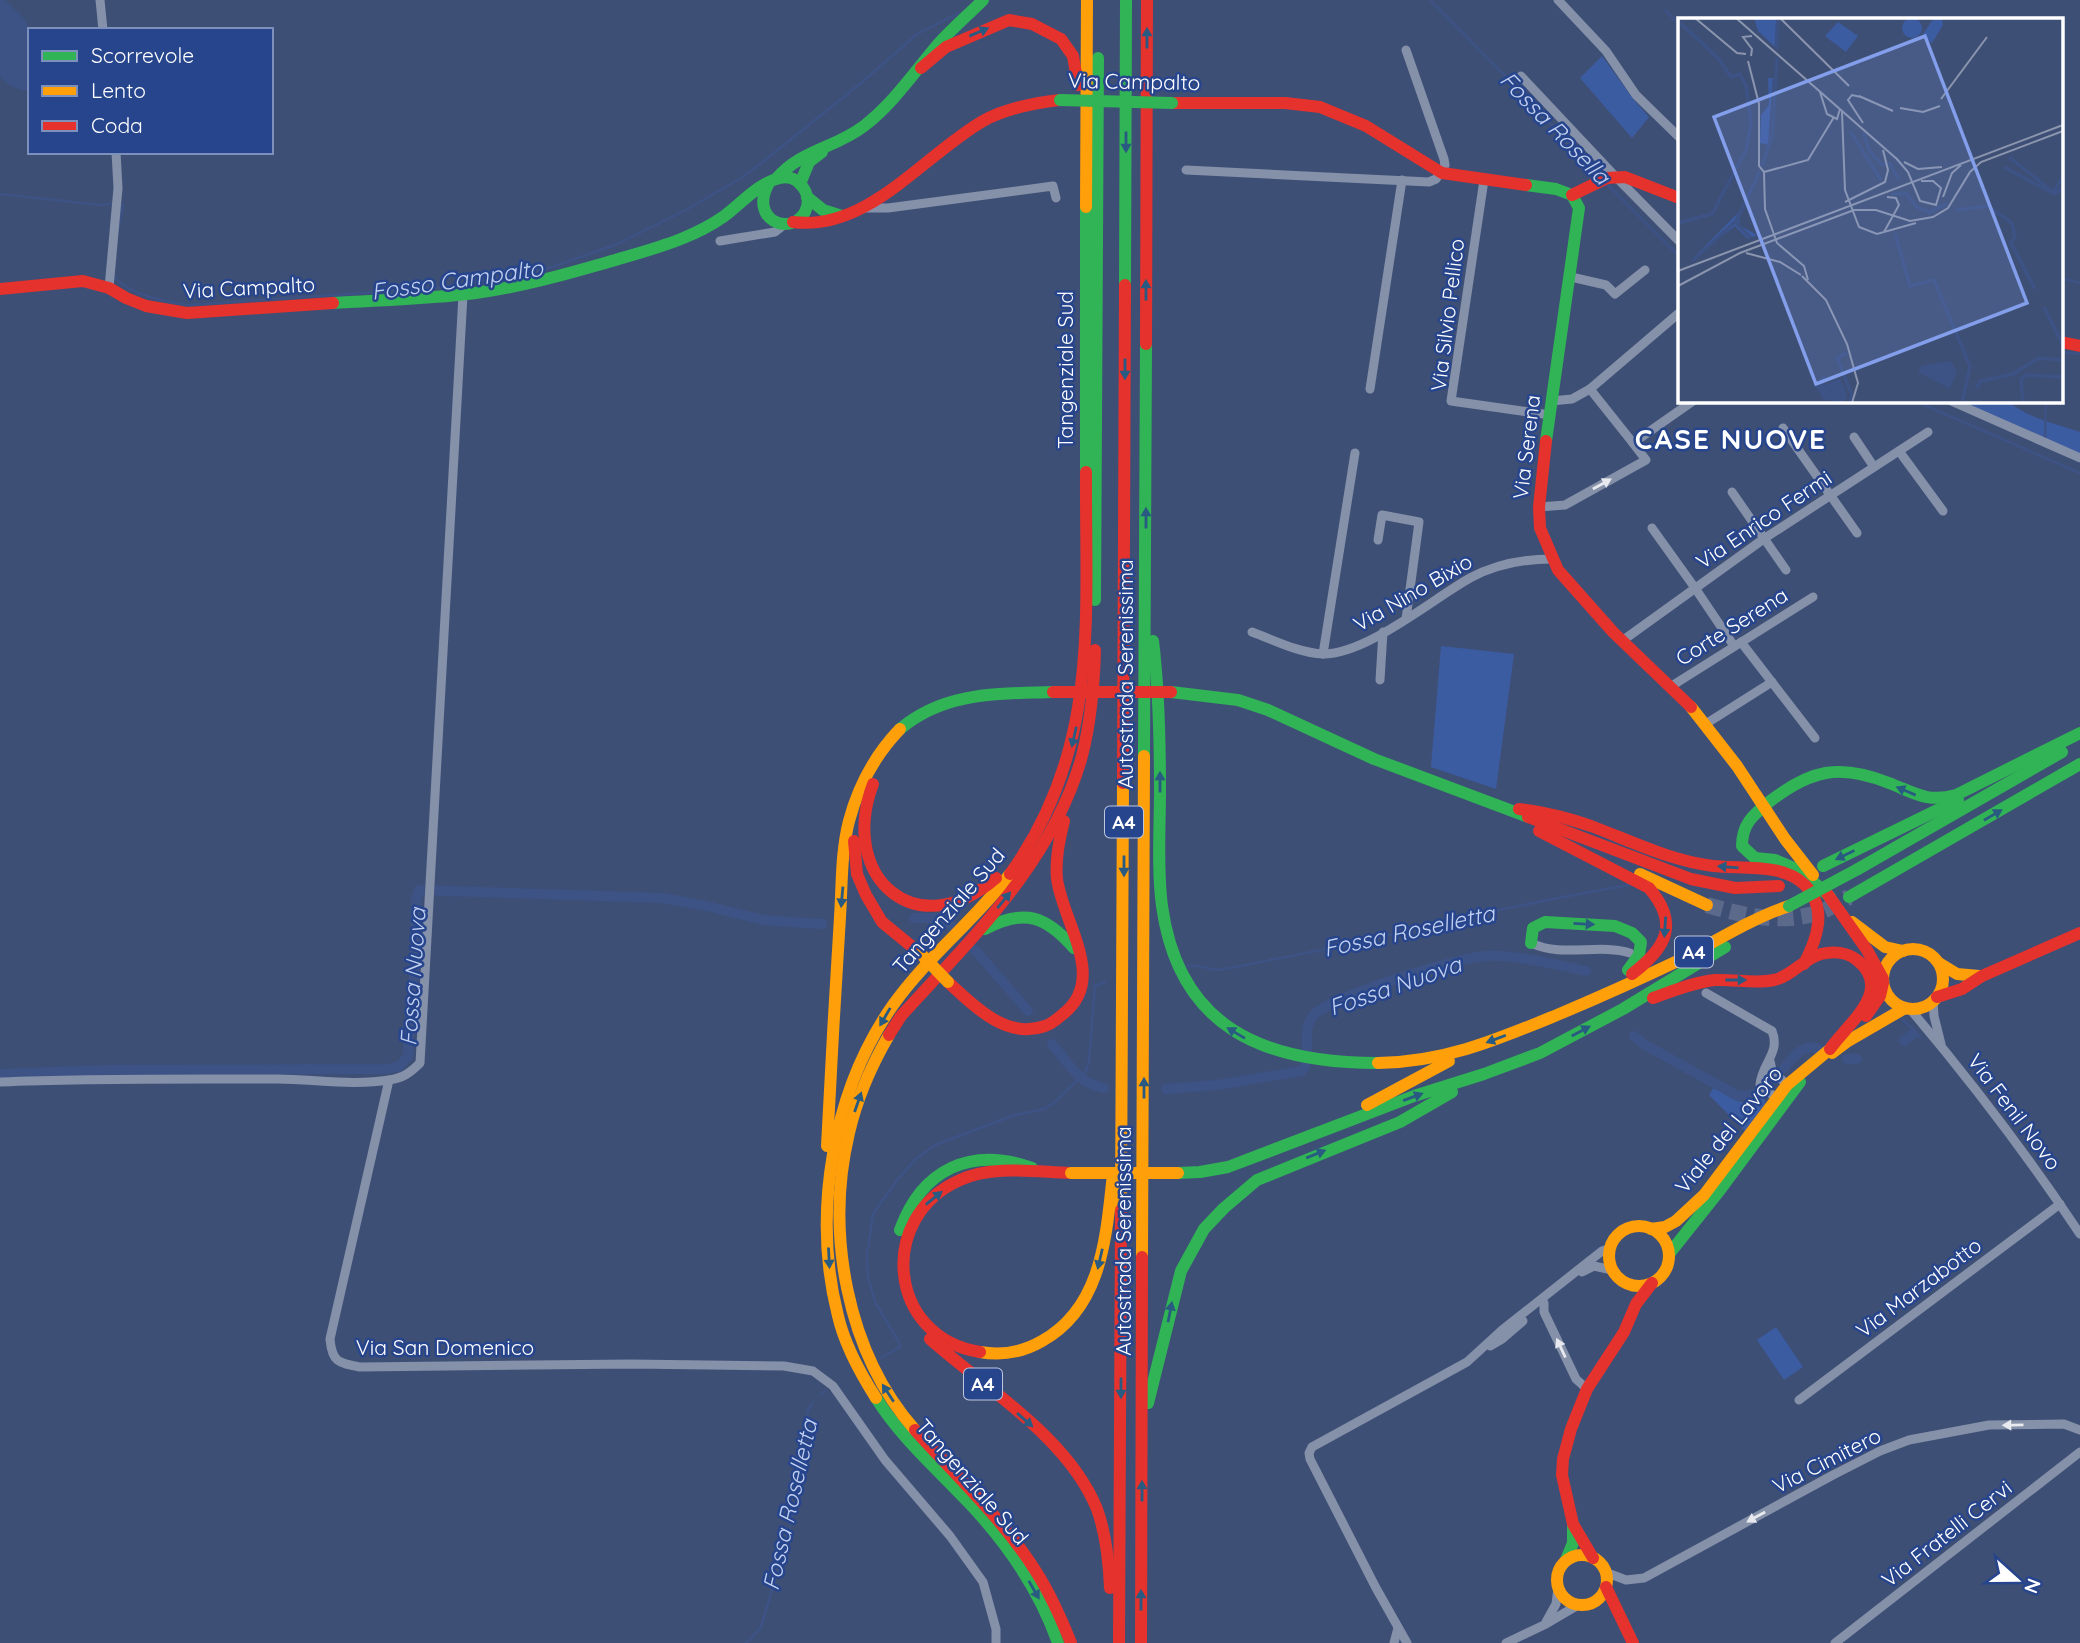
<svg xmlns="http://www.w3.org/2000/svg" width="2080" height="1643" font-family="Quicksand,sans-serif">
<rect width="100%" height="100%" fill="#3e4f76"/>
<g fill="#3c5ca2">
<path d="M1602,56L1634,100L1649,117L1632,138L1580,78Z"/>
<path d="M1958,401H2008C2027,418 2056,424 2080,432V456Z"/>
<path d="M1441,646L1514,654L1496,789L1431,767Z"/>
<path d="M1714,1087C1733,1099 1740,1108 1762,1098L1765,1100V1105L1746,1132L1709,1095Z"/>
<path d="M1776,1327L1803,1367L1784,1380L1757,1340Z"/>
</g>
<path fill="#3d5385" d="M0,0H5C11,6 19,13 25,20C34,34 30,70 30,87L28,90C18,91 6,85 0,76Z"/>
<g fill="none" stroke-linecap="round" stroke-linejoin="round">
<g stroke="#3d5385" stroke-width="2.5">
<path d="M1430,0L1520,91L1600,177"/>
<path d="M1665,10L1679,24"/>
<path d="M1605,182L1679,256"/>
<path d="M0,194L100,205L113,204"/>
<path d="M118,229L123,205L119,204"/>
<path d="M114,277C132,296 163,301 188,305L435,288L505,277L553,267L617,244L686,210L741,178L759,165L861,83L917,34L959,13"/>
<path d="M2061,278L2080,283"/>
<path d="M2061,352L2080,354"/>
<path d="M1915,401L2080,473"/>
<path d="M2045,439L2046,401"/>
<path d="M1188,966C1200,963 1206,970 1219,970L1363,942L1439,922L1563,897L1629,885"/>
<path d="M1903,1020L1915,1031L1920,1038"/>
<path d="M882,1357L900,1347L899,1342L876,1304L868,1278L867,1255L873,1214L898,1179L916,1159L935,1145L1012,1116L1044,1109L1055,1102L1085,1073L1089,1061L1095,986L1105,982"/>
<path d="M821,1394L825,1391"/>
<path d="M745,1643L751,1639L761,1627L787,1540L800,1483L808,1410L813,1402"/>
</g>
<g stroke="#3d5385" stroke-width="10">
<path d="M914,918H936L951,925"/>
<path d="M975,950L1028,1011"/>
<path d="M1634,1036L1645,1045L1738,1096L1757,1094"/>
<path d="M1904,1041L1913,1034"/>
<path d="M1052,1044C1069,1063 1078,1084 1104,1088"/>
<path d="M1847,1059H1857"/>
<path d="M1784,1068C1794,1057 1802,1043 1818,1049"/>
<path d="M0,1074L108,1070L388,1069L400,1066L408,1056L414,977L416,900L419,890L663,898L706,906L763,920L822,924"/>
<path d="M1166,1089L1217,1085L1302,1071C1314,1056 1299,1031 1314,1015C1332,996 1456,958 1486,956C1513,954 1558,965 1586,971"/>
</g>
<path stroke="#5b698b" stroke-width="16" stroke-dasharray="16 8" stroke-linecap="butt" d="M1707,905C1745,916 1786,926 1825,910C1833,906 1841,901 1849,897"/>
<g stroke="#8590a9" stroke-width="9">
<path d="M100,0L103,30"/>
<path d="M1558,0L1606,51L1636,95L1679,137"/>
<path d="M1521,76L1616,177L1679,241"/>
<path d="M1186,170L1429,182L1436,179L1445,165L1444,159L1406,50"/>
<path d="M1484,180L1451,401L1550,415"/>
<path d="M862,208H888L1053,186L1056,198"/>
<path d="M720,241L775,232L785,224"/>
<path d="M1571,277L1606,285L1615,294L1645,270"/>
<path d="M109,288L118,188L116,152"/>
<path d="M1370,389L1402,180"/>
<path d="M1590,389L1633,443L1693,401"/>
<path d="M1551,401L1572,399L1590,389L1679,313"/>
<path d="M1951,401L2080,458"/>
<path d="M1783,428L1857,533"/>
<path d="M1854,437L1874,467"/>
<path d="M1899,451L1943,511"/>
<path d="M1732,492L1786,570"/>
<path d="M1539,507L1565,505L1646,460L1633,443"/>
<path d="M1652,528L1695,588L1734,646"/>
<path d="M1378,540L1382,515L1419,522L1406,619"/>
<path d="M1252,632C1274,640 1299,653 1323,654C1367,654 1431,600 1470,578C1496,564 1523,559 1552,559"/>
<path d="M1622,641L1765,538L1928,432"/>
<path d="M1741,642L1815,738"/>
<path d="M1323,654L1355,453"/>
<path d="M1380,680L1383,632"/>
<path d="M1670,687L1813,597"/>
<path d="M1704,725L1772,682"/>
<path d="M1531,943C1563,958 1598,943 1630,953"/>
<path d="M1706,993L1772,1031C1781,1053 1761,1064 1760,1085L1776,1098"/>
<path d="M1933,1001L1934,1016L1941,1044"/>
<path d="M1910,1009C1971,1081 2028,1156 2080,1234"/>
<path d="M1770,1061L1772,1070L1787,1085"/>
<path d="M389,1080L330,1339C332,1362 338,1363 360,1367L631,1364L784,1366L813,1371L833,1386L885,1460L950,1536L983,1582L996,1629V1643"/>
<path d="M0,1082C92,1078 185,1079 277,1079C314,1079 352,1086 389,1080C403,1078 410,1073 420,1063L463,295"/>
<path d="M1582,1272L1594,1266L1612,1270"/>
<path d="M1544,1303V1312L1576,1379L1587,1389"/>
<path d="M1490,1346L1502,1339L1523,1321"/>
<path d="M1799,1400L2060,1204"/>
<path d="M1605,1572L1626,1580L1644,1578L1833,1475L1880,1451L1909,1440L1989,1425L2064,1424L2080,1430"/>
<path d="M1546,1622L1556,1604L1558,1588"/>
<path d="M1394,1643L1398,1628"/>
<path d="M1407,1643L1376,1588L1310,1459L1309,1453L1312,1447L1467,1362L1502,1330L1602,1251L1611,1248"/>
<path d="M1506,1643L1544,1625L1578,1605"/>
<path d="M1835,1643L2080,1452"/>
</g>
<g stroke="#30b455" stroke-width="12">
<path d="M776,179C802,149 834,149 864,126C894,103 915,71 940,42C954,27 969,14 983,0"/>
<path d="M800,184L809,162L822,152"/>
<path d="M1526,185L1556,189L1572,195L1579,208L1546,441"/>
<path d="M807,197L823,210L842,216"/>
<path d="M1125,285L1126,0"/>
<path d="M333,303C381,300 429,299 476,293C520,287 563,275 605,263C631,255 656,249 681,239C696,233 710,226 723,217C741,204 758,183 780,178C798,173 814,195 805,212C790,238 748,219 769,183"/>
<path d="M1086,472V207"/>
<path d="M1095,600L1098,58"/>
<path d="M1153,641C1159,690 1160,740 1160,790C1160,828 1157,868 1162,906C1179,1029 1265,1063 1378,1063"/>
<path d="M1171,692L1238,700L1268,710L1374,759L1528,817"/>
<path d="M900,729C945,691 998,694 1053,692"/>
<path d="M1144,756L1146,344"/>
<path d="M1823,866L1958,800"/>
<path d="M1858,869L2062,752"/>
<path d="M1830,897L1801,871L1775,860L1755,858L1742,846C1742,824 1753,815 1769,802C1810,770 1839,763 1889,783C1915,793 1927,803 1956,795L2080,733"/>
<path d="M1849,897L2080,764"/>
<path d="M985,929C1024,908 1046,916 1074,948"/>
<path d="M1531,943L1533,928L1545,922L1615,926L1632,933L1641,942L1639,955L1628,970"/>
<path d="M1178,1173L1200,1172L1228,1167L1414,1096L1484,1074L1540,1053L1623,1009L1725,947"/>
<path d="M900,1230C922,1169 971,1146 1032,1168"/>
<path d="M1669,1254L1720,1190L1800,1082"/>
<path d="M876,1398C902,1439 936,1468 969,1503C1008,1544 1039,1589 1058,1643"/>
<path d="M1148,1403L1181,1271L1204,1229L1224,1208L1257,1180L1400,1122L1452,1092"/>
<path d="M1566,1560L1573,1543V1524"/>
</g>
<g stroke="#ff9f0a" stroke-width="12">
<path d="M1086,207L1087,0"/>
<path d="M1691,707L1737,766L1785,839L1813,875"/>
<path d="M1640,874L1707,905"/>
<path d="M1852,922L1885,947L1903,951"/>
<circle cx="1913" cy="979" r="30"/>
<path d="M1939,963L1957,974L1979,976"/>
<path d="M889,1035C871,1066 857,1098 849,1133C825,1233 847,1353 915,1430"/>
<path d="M1832,1053L1848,1041L1905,1008"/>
<path d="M1378,1063C1445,1062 1496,1040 1557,1015C1600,997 1642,978 1684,958C1716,941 1755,917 1789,906"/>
<path d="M1367,1105L1449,1061"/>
<path d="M827,1146C831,1070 835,993 840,917C842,886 841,852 849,821C858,787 875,755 900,729"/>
<path d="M1121,1210L1123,783"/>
<circle cx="1639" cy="1256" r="30"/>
<path d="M1651,1229L1665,1227L1676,1221L1704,1195L1787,1085L1835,1045"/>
<path d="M1142,1257L1144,756"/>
<path d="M980,1352C1002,1356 1023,1352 1042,1341C1103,1307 1106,1235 1113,1174"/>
<path d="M876,1398C860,1373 845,1346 838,1316C812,1214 832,1092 893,1005C927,957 975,920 1010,874"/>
<circle cx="1582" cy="1580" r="25"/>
</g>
<g stroke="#e5322d" stroke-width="12">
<path d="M921,68L946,47L1009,20L1032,24L1061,39L1073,56L1078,85"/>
<path d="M1172,103H1285L1320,107L1366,126L1442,173L1526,185"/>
<path d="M1572,195L1607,178L1625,177L1679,198"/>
<path d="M793,222C867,232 924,155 983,121C1006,108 1034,103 1060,100"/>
<path d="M0,289L83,281L109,288L126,298L146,306L187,313L333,303"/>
<path d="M2061,342L2080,346"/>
<path d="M1146,344L1147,0"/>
<path d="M1546,441L1539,507L1540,528L1558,570L1613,632L1691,707"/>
<path d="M1123,783L1125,285"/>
<path d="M873,784C838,877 916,947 996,878"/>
<path d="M1519,809C1544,812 1568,818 1591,826C1631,841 1671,861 1713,866C1742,869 1783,863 1805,885C1828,909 1817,939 1804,964"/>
<path d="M1528,817L1691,879L1735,888L1779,886"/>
<path d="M1539,831L1649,888C1680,924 1666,948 1632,974"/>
<path d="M854,841L857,874L866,895L882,922L921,954"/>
<path d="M1010,874C1101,748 1085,618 1086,472"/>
<path d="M1826,892L1867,950L1883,979"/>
<path d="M948,982C974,1006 1006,1040 1045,1026C1052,1024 1057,1019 1063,1014C1108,979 1063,923 1057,879C1055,859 1059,840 1064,821"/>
<path d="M1937,997L1962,989L1982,976L2080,933"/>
<path d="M1653,998C1673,991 1694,982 1715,980C1735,979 1754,984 1774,980C1792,976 1803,959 1821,954C1833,951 1847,952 1857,960C1895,990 1847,1024 1830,1049"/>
<path d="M1866,1016L1880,996L1883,983"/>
<path d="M889,1035L901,1016C972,938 1053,861 1082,756C1091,721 1094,686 1095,650"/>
<path d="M930,1339C986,1389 1068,1437 1097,1509C1106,1534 1109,1562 1110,1588"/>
<path d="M980,1352C888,1338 876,1217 960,1180C993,1165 1035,1172 1071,1173"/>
<path d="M915,1430C956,1476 1002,1518 1035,1570C1050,1593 1061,1618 1071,1643"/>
<path d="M1593,1558L1573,1524L1562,1475L1563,1459L1571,1429L1587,1389L1624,1332L1636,1304L1652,1283"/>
<path d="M1606,1587L1633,1643"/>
<path d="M1119,1643L1121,1210"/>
<path d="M1141,1643L1142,1257"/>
</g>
<g stroke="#30b455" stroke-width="12">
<path d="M1060,100L1172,103"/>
<path d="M1789,906L1858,869"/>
</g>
<g stroke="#ff9f0a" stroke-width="12">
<path d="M921,954L948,982"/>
<path d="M1071,1173H1178"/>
</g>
<path stroke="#e5322d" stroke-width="12" d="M1053,692H1171"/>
</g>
<defs><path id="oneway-solid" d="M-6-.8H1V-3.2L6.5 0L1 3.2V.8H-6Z" transform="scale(1.75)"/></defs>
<g fill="#295b82">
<use href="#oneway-solid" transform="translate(979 32) rotate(-23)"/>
<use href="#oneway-solid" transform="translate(1147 38) rotate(-90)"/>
<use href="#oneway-solid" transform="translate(1126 142) rotate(90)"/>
<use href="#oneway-solid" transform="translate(1146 290) rotate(-90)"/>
<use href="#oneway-solid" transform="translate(1125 369) rotate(90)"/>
<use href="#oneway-solid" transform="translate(1146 518) rotate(-90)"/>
<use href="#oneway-solid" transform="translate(1074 737) rotate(103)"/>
<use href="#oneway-solid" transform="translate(1160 782) rotate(-90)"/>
<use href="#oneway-solid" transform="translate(1906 791) rotate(-157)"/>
<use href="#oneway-solid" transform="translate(1993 815) rotate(-30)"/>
<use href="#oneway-solid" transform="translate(1845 855) rotate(154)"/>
<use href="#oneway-solid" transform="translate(1124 866) rotate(90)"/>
<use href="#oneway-solid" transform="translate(1728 867) rotate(-175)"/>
<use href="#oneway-solid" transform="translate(842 897) rotate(95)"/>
<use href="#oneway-solid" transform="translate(1004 900) rotate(-51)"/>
<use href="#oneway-solid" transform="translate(1584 924) rotate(3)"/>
<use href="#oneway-solid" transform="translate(1665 927) rotate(94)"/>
<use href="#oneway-solid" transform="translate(1736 980)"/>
<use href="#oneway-solid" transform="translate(885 1017) rotate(120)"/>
<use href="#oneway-solid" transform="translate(1581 1031) rotate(-28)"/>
<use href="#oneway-solid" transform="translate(1236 1033) rotate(-149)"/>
<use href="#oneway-solid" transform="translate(1496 1039) rotate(159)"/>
<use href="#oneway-solid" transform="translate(1144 1088) rotate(-90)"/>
<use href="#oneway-solid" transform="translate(1413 1097) rotate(-20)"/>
<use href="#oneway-solid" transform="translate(858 1102) rotate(-71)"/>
<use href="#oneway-solid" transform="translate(1316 1154) rotate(-22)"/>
<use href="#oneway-solid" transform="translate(934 1198) rotate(-39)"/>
<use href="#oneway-solid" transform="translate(829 1258) rotate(87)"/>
<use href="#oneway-solid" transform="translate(1100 1259) rotate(103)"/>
<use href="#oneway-solid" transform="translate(1170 1312) rotate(-79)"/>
<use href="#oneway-solid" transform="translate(1121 1388) rotate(90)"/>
<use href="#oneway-solid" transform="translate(888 1393) rotate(-123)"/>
<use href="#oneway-solid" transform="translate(1025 1420) rotate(41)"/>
<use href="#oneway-solid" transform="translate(1142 1491) rotate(-90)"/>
<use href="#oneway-solid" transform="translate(1034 1590) rotate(60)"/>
<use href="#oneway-solid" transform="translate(1141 1600) rotate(-90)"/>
</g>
<g fill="#e7e9ee">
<use href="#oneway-solid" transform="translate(1602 484) rotate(-29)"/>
<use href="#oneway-solid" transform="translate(1561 1348) rotate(-115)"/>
<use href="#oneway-solid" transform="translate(2013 1425) rotate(179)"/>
<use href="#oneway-solid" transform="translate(1756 1517) rotate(151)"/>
</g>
<g text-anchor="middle" stroke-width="5" stroke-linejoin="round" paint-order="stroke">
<g fill="#27458d" stroke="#bec7dd" stroke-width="2">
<rect x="1105" y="806.5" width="38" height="31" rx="5"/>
<rect x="1675" y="936.5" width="38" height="31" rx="5"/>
<rect x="964" y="1368.5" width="38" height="31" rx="5"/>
</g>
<g font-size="19" font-weight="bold" fill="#fff">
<text x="1124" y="829">A4</text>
<text x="1694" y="959">A4</text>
<text x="983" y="1391">A4</text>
</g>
<g font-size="21" fill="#fff" stroke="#27458d">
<text transform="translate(1134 82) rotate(1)" y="7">Via Campalto</text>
<text transform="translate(249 288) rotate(-3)" y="7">Via Campalto</text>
<text transform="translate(1448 315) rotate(-83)" y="7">Via Silvio Pellico</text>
<text transform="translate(1066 370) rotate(-90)" y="7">Tangenziale Sud</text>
<text transform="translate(1527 447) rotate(-83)" y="7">Via Serena</text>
<text transform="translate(1764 520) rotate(-34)" y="7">Via Enrico Fermi</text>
<text transform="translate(1413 593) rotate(-30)" y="7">Via Nino Bixio</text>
<text transform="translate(1732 627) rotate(-32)" y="7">Corte Serena</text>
<text transform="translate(1126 674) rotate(-90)" y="7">Autostrada Serenissima</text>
<text transform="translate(949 911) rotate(-49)" y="7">Tangenziale Sud</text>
<text transform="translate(2014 1112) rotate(53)" y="7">Via Fenil Novo</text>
<text transform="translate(1729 1130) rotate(-51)" y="7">Viale del Lavoro</text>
<text transform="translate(1124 1241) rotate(-90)" y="7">Autostrada Serenissima</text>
<text transform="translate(1919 1288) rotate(-37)" y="7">Via Marzabotto</text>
<text x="445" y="1355">Via San Domenico</text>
<text transform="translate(1827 1461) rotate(-27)" y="7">Via Cimitero</text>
<text transform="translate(972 1482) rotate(49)" y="7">Tangenziale Sud</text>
<text transform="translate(1947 1534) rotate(-38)" y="7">Via Fratelli Cervi</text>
</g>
<g font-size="23" font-style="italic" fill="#c3d1f1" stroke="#27458d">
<text transform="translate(1555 128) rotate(46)" y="8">Fossa Rosella</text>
<text transform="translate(457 280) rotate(-8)" y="8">Fosso Campalto</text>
<text transform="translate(1409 931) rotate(-12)" y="8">Fossa Roselletta</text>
<text transform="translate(413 977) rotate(-86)" y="8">Fossa Nuova</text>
<text transform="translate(1395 986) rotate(-19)" y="8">Fossa Nuova</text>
<text transform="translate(790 1505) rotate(-77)" y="8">Fossa Roselletta</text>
</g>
<g font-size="28" font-weight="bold" letter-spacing="2" fill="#fff" stroke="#27458d">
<text x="1731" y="449">CASE NUOVE</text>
</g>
</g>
<g transform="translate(1678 18)">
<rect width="385" height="385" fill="#3e4f76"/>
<path d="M224 10a10 10 0 1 1 20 0a10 10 0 1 1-20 0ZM76,0H98L97,29L80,13ZM256,0H264L265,7L254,25L243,19ZM160,4L180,18L168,34L147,18ZM90,60H95L90,127L82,125L83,97L91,87ZM62,193L61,207L79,217L70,221L57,208L15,240Z" fill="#3c5ca2"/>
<path d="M272,343L279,353L272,371L240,354L243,348ZM144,358L149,359L145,368L162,360L169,376L166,385L145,381L138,369Z" fill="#3d5385"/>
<path fill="none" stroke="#3d5385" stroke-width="3.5" d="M0,3L41,41L53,59L62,56L68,68L73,105L68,132L58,151M99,31L100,1M172,113L203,162M185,114L192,134L203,146H212L221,162M331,139L375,174L385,159M84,148L94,118L99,40M326,149L376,176L385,170M214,176H228L239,189L251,194L269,186M278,192L310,188L334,205L337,219L333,225L357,271M0,205L34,196L57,153M58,205L73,220M217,215L232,268L256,262L292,348L284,385M14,243L58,203L82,153M366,289L385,327M169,335L159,340L174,377L172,385M298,370L303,363L335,356L361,340L385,342M345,385L343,362L348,357L385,359"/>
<path fill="none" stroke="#8b95ad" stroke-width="2" d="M17,0L59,35L68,36M58,0L220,142M102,0L171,68M73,38L74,31L65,19L74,18M70,43L81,86V148L86,154M142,74L149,96L159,101L162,91M181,78L215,93M183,79L174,77L170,82L185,105M263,81L309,19M222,90L245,94L262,88M164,94L167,172L181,209L199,216L238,205M218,140L230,154L242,183L258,187L263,170L255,163H243M226,144L240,151L264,149M86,154L87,191L99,225L126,248L130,262M86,154L130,142L156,99M265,179L274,155L283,147M167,184L207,164L210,152L205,132M206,214L221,187L218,180L209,179M68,235L102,244L123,257M0,253L385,107M124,258L148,282L169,326L180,365L174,385M0,268L62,235L176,192H198L232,203L255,199L270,190L292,154L303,144L385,113"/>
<path fill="#839eea" fill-opacity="0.15" stroke="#839eea" stroke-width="3.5" d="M247,18L349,285L138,366L36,99Z"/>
<rect width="385" height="385" fill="none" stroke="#fff" stroke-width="3.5"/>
</g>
<rect x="28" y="28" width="245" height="126" fill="#27458d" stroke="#7d8fbb" stroke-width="2"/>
<rect x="42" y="51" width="35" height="10" fill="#30b455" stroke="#7d8fbb" stroke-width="2"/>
<text x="91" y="63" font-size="21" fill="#ffffff">Scorrevole</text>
<rect x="42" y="86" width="35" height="10" fill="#ff9f0a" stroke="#7d8fbb" stroke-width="2"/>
<text x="91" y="98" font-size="21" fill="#ffffff">Lento</text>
<rect x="42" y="121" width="35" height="10" fill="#e5322d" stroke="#7d8fbb" stroke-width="2"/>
<text x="91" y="133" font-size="21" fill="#ffffff">Coda</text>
<g transform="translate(2017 1580) rotate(111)" stroke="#27458d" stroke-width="5" paint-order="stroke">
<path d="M0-5L12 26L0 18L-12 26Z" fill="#ffffff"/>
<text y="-10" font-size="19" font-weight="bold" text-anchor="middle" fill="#ffffff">N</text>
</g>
</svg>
